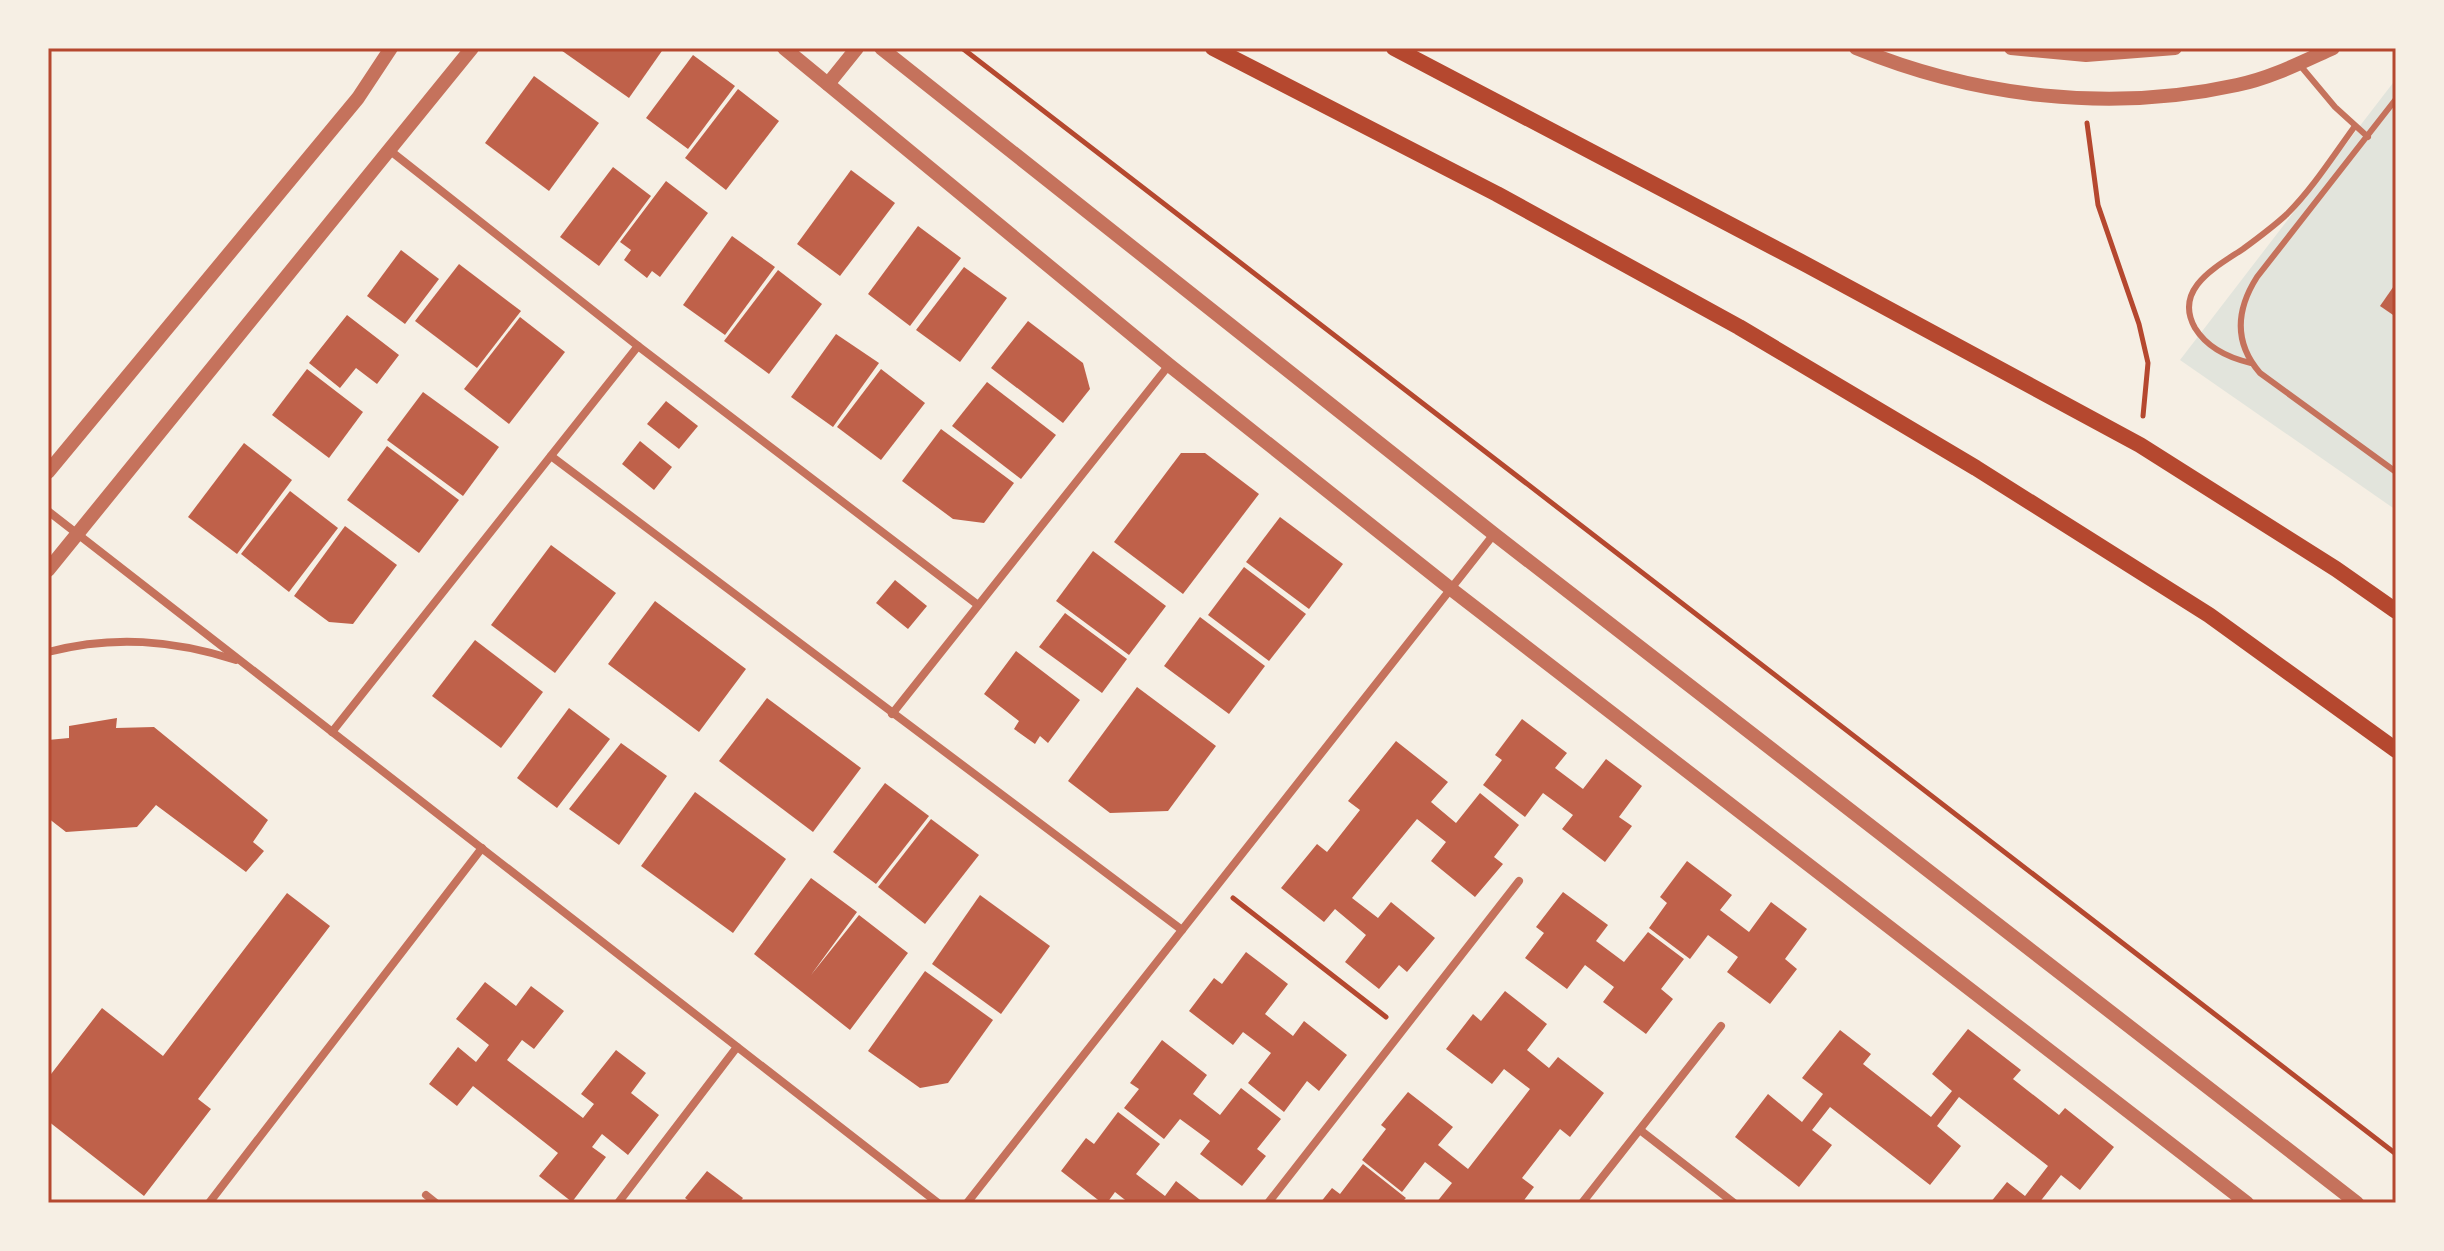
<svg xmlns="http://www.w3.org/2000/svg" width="2444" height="1251" font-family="Cabin,sans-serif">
<rect width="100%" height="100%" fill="#f6efe4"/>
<path fill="#e2e4dc" d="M2396,79V510L2180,360Z"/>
<g fill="#bf614a">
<path d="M558,48H664L629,98Z"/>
<path d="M693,55L735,86L688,149L646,118Z"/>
<path d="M534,76L599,123L549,191L485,143Z"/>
<path d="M738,89L779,121L726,190L685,158Z"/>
<path d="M613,167L651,196L599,266L560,237Z"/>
<path d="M851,170L895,203L840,276L797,244Z"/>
<path d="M666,181L708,213L660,277L652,271L647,278L624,260L631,250L620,242Z"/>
<path d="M918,226L961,258L910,326L868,294Z"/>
<path d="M732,236L775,267L725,335L683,305Z"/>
<path d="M401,250L439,279L405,324L367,296Z"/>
<path d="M459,264L521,311L477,368L415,321Z"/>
<path d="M964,267L1007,298L960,362L916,330Z"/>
<path d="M778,270L822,304L769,374L724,341Z"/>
<path d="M2396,283V317L2380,306Z"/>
<path d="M347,315L399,355L377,384L356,368L340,388L309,363Z"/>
<path d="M520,317L565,352L509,424L464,389Z"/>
<path d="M1028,321L1083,363L1090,389L1063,423L991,368Z"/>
<path d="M836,334L879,363L833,427L791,397Z"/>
<path d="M307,369L363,412L329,458L272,415Z"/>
<path d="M881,369L925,403L881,460L837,427Z"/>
<path d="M987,382L1056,435L1021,479L952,426Z"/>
<path d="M423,392L499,447L463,496L387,440Z"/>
<path d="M666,401L698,426L679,449L647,424Z"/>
<path d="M941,429L1014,483L984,523L953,519L902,481Z"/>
<path d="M640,441L672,467L654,490L622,464Z"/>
<path d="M244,443L292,480L237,554L188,517Z"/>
<path d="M387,446L459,500L419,553L347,500Z"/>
<path d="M1181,453H1205L1259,494L1183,594L1114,542Z"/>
<path d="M290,491L338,528L289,592L241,554Z"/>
<path d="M1280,517L1343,564L1309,609L1246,562Z"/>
<path d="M345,526L397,565L353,624L329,622L294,596Z"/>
<path d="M551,545L616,593L555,673L491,625Z"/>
<path d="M1093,551L1166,606L1129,655L1056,601Z"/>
<path d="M1244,567L1306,614L1269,661L1208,615Z"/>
<path d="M895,580L927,606L908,629L876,603Z"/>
<path d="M655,601L746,669L699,732L608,664Z"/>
<path d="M1065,613L1127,659L1102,693L1039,647Z"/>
<path d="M1200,617L1265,666L1229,714L1164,666Z"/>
<path d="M475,640L543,692L501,748L432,696Z"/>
<path d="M1016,651L1080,700L1048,743L1040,736L1035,744L1014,729L1019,721L984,694Z"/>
<path d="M1137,687L1216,746L1168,811L1110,813L1068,781Z"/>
<path d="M767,698L861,768L813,832L719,761Z"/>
<path d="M569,708L610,739L557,808L517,778Z"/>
<path d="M117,718L116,728L154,727L268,820L253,842L264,851L246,872L156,805L137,827L66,832L48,818V740L69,738V726Z"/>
<path d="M1522,719L1567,753L1555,768L1583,789L1606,759L1642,786L1619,817L1632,826L1605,862L1562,829L1573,815L1543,793L1525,817L1483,785L1502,760L1495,755Z"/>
<path d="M1396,741L1448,782L1431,802L1456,823L1480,793L1519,825L1494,857L1503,864L1475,897L1431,861L1446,842L1417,819L1352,898L1378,918L1391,902L1435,938L1407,972L1399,965L1379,989L1345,962L1366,935L1335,909L1324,922L1281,888L1317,844L1327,852L1360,810L1348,801Z"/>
<path d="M621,743L667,776L619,845L569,809Z"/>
<path d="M885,783L929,816L876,884L833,852Z"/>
<path d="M695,792L786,859L733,933L641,866Z"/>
<path d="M931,819L979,855L925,924L878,887Z"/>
<path d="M1687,861L1732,895L1720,910L1749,932L1771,902L1807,929L1785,959L1797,969L1770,1004L1727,972L1738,957L1708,935L1690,959L1649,928L1667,903L1660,897Z"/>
<path d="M811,878L857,912L811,975L859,915L908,953L850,1030L754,954Z"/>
<path d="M1563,892L1608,925L1596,941L1624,962L1648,932L1684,959L1661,989L1673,999L1646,1034L1603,1002L1614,987L1585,965L1567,989L1525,958L1544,933L1536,927Z"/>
<path d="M287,893L330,926L198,1099L211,1109L144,1196L48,1121V1078L102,1008L163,1056Z"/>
<path d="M980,895L1050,946L1001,1014L932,964Z"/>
<path d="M1246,952L1288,984L1265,1014L1293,1036L1304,1021L1347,1055L1319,1091L1307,1081L1284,1112L1248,1083L1271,1053L1243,1032L1233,1045L1189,1011L1214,978L1222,984Z"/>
<path d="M925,971L993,1020L948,1083L920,1088L868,1051Z"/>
<path d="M485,982L516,1006L531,986L564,1011L534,1049L522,1040L507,1060L583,1118L594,1104L581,1094L616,1050L646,1073L631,1093L659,1115L628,1155L602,1134L592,1147L606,1157L572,1202L539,1176L558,1153L473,1086L457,1106L429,1084L458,1047L476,1062L489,1045L456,1019Z"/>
<path d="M1505,991L1547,1024L1527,1050L1549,1068L1558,1057L1604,1093L1570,1137L1560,1129L1522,1178L1534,1187L1522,1203H1436L1452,1183L1425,1162L1402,1192L1362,1160L1386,1129L1381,1125L1408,1092L1453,1127L1438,1145L1468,1169L1530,1089L1504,1069L1492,1084L1446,1049L1473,1014L1481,1021Z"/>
<path d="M1968,1029L2021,1070L2013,1079L2059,1115L2065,1108L2114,1147L2080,1190L2061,1175L2039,1203H1990L2007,1182L2025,1196L2048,1166L1959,1097L1937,1126L1961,1146L1930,1185L1830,1107L1812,1130L1832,1145L1799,1187L1735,1137L1768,1094L1802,1122L1823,1094L1802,1078L1840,1030L1871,1054L1863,1064L1931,1117L1952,1091L1932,1074Z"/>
<path d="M1162,1040L1207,1075L1193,1094L1220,1115L1241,1088L1281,1119L1257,1149L1266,1156L1242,1186L1200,1154L1210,1141L1180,1119L1164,1139L1124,1108L1139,1089L1130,1083Z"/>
<path d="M1118,1112L1160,1144L1136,1174L1165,1196L1176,1181L1204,1203H1129L1115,1192L1107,1203H1102L1061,1171L1086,1138L1094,1144Z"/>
<path d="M1363,1164L1406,1198L1401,1203H1320L1332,1188L1340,1194Z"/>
<path d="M707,1171L743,1198L739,1203H692L685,1198Z"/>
</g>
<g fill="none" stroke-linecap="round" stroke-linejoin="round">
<g stroke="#b5482f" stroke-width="5">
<path d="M962,48L2396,1154"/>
<path d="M2087,123L2098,205L2139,324L2148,363L2143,416"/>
<path d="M1233,898L1386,1017"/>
</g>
<g stroke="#c5725c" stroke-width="6">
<path d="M2299,64L2335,107L2368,137"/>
<path d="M2396,99L2257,277C2236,310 2234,343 2260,373L2396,472"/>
<path d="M2251,363C2229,358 2208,349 2195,328C2173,289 2216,267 2243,249C2258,238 2273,227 2287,214C2313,188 2333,156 2355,126"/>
</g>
<g stroke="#c5725c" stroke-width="8">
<path d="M388,149L638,346L978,605"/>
<path d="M551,456L1182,930"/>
<path d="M48,511L938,1203"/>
<path d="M48,652C113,635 173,640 236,660"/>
<path d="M892,714L1169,365"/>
<path d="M332,732L638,346"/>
<path d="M1640,1130L1734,1203"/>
<path d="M426,1195L436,1203"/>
<path d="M209,1203L482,848"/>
<path d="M618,1203L737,1047"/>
<path d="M967,1203L1494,534"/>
<path d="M1268,1203L1519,881"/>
<path d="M1582,1203L1721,1026"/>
</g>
<g stroke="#c5725c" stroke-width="14">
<path d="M784,48L1169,365L1451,589L2247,1203"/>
<path d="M881,48L1494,534L2357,1203"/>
<path d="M1856,48C1975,97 2110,113 2237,85C2271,78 2302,62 2333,48"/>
<path d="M2011,48L2086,55L2175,48"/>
<path d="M828,84L857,48"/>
<path d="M48,472L358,98L391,48"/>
<path d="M48,570L472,48"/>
</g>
<g stroke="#b5482f" stroke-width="16">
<path d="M1213,48L1497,194L1739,327L1976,468L2209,615L2396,750"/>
<path d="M1394,48L1807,265L2140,445L2336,569L2396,611"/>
</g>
</g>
<rect width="2444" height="1251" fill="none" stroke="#f6efe4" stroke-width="100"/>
<rect x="50" y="50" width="2344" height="1151" fill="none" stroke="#b5482f" stroke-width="3"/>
</svg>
